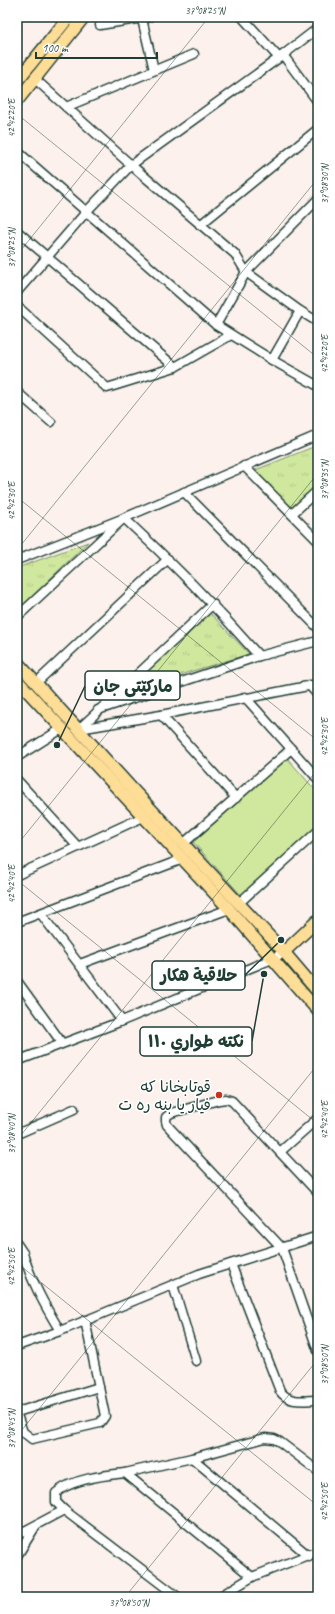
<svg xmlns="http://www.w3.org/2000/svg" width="335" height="1614" font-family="Caveat,'Playpen Sans Arabic',sans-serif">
<defs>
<pattern id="park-tufts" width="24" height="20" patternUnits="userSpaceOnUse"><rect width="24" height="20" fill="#d0e89e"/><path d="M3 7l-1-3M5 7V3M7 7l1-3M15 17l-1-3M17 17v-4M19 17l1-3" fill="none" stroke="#b2c889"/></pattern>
</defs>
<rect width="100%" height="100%" fill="#fcf1ed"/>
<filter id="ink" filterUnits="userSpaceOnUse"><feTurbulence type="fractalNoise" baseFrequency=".025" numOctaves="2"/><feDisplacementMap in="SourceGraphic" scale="8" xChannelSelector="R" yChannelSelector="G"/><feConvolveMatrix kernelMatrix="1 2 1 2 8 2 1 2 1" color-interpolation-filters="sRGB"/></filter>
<g filter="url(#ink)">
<path fill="#d0e89e" stroke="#789269" d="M287,758L318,793V826L242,896L193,842Z"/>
<g fill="url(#park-tufts)" stroke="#789269">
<path d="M318,445V484L291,509L253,471Z"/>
<path d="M88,542L17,611V568Z"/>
<path d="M210,613L249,654L123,692Z"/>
</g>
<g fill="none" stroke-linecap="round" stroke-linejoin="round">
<defs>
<g id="minor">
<path d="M242,17L279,58"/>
<path d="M142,19L154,70"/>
<path d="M100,25L149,17"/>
<path d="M283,55L318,102"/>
<path d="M35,79L131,165L235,254L246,272L300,311L318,322"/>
<path d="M66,107L194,54"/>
<path d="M17,151L216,325L272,360L318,386"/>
<path d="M200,225L318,129"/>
<path d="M17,231L175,367"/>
<path d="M17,292L87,211L131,165L283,55L318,28"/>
<path d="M17,306L107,388L175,367L231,335"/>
<path d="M216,325L246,272L318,199"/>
<path d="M272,360L300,311"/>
<path d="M17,392L51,422"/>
<path d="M244,466L318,541"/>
<path d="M184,492L318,628"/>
<path d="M292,514L318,490"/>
<path d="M17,560L124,518L318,435"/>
<path d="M17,617L124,518C172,562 216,607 259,656"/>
<path d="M37,682L168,559"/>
<path d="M309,685L318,695"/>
<path d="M245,697L318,779"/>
<path d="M98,710L259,656L318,641"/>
<path d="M161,715L236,798"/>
<path d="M79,729L161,715L318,684"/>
<path d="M79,729L213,604"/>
<path d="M17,757L63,728"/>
<path d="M17,780L78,847"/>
<path d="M183,844L291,749"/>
<path d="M17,875L143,817"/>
<path d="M239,903L318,831"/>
<path d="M41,914L122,1021"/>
<path d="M17,922L183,859"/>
<path d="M80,964L229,909"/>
<path d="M17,981L62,1043"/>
<path d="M17,1061L122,1021L272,959L284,952"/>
<path d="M17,1134L74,1109"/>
<path d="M280,1152L318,1118"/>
<path d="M318,1193L232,1101L226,1099L219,1100L171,1113L166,1117V1121L167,1125L282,1248L318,1351"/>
<path d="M17,1244L23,1253L17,1256"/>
<path d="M23,1253C31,1281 45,1306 60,1331L199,1274L318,1236"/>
<path d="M231,1264L280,1391C289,1404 304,1400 318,1400"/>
<path d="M173,1285L196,1361"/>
<path d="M17,1346L60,1331"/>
<path d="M17,1412L99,1387"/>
<path d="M17,1415L23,1432L32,1439L100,1423L105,1416L85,1320"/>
<path d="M192,1458L309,1556"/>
<path d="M125,1473L192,1458L265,1438L274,1439L280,1442L318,1471"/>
<path d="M64,1510L56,1502V1493C71,1479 105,1475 125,1473L252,1577"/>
<path d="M17,1535L64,1510L178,1597"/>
<path d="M17,1556L35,1527"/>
<path d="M219,1597L252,1577L318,1551"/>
</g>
<g id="major">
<path d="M17,81L69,17"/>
<path d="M17,101L84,17"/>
<path d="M17,662L135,792L284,952L318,992"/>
<path d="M17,680L229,909L318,1011"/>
<path d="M284,952L318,920"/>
</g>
</defs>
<use href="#minor" stroke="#1f3d34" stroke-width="11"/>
<use href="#major" stroke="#1f3d34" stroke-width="14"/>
<use href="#minor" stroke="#fff" stroke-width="8"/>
<use href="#major" stroke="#fedd96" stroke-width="11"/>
</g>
</g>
<path fill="none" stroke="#1f3d34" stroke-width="1" stroke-opacity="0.45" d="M17,114L318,358M17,255L209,17M17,497L318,741M17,550L318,178M17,845L318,473M17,880L318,1124M17,1140L318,769M17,1263L318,1506M17,1436L318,1064M125,1597L318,1359"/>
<circle fill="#c8321e" stroke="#fff" stroke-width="1.5" cx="219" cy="1095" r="4"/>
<g text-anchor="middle" stroke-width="3" stroke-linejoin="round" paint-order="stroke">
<g font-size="16" fill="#1f3d34" stroke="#fff" text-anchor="end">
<text x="211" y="1092">قوتابخانا كه<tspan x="211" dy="18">فيار يا بنه ره ت</tspan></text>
</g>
</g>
<path fill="none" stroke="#1f3d34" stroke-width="1.5" d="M57 745L85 686M281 940L245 975M264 974L252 1041"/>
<g fill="#1f3d34" stroke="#fff" stroke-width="1.5">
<circle cx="57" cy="745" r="4"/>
<circle cx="281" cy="940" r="4"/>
<circle cx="264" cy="974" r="4"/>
</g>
<g fill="#fff" stroke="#1f3d34" stroke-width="1.5">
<rect x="85" y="671" width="95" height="29" rx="4"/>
<rect x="152" y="961" width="93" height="29" rx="4"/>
<rect x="140" y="1027" width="112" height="29" rx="4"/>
</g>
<g font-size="17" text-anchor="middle" font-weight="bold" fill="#1f3d34">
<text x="133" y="692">مارکێتی جان</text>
<text x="199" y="981">حلاقية هكار</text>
<text x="196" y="1047">نكته طواري ١١٠</text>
</g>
<rect width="335" height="1614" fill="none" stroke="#fff" stroke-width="44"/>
<path d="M36 52v6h121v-6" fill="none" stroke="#1f3d34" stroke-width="2"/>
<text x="42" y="52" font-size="12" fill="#1f3d34" stroke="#ffffff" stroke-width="3" paint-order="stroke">100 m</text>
<rect x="22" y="22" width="291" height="1570" fill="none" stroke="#1f3d34" stroke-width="1.5"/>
<g font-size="10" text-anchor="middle" fill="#1f3d34">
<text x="205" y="14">37°08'25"N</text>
<text transform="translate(11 118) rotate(-90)" y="4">42°42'20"E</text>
<text transform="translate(324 184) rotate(-90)" y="4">37°08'30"N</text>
<text transform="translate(11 248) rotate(-90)" y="4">37°08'25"N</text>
<text transform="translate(324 354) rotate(-90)" y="4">42°42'20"E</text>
<text transform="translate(324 480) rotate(-90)" y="4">37°08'35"N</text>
<text transform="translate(11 501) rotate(-90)" y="4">42°42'30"E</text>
<text transform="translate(324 737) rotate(-90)" y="4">42°42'30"E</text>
<text transform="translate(11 884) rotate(-90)" y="4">42°42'40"E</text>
<text transform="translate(324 1120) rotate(-90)" y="4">42°42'40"E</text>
<text transform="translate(11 1134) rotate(-90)" y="4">37°08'40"N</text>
<text transform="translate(11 1267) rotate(-90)" y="4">42°42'50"E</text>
<text transform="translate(324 1365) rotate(-90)" y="4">37°08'50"N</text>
<text transform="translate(11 1429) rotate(-90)" y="4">37°08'45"N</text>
<text transform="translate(324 1502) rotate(-90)" y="4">42°42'50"E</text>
<text x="129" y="1606">37°08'50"N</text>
</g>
</svg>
